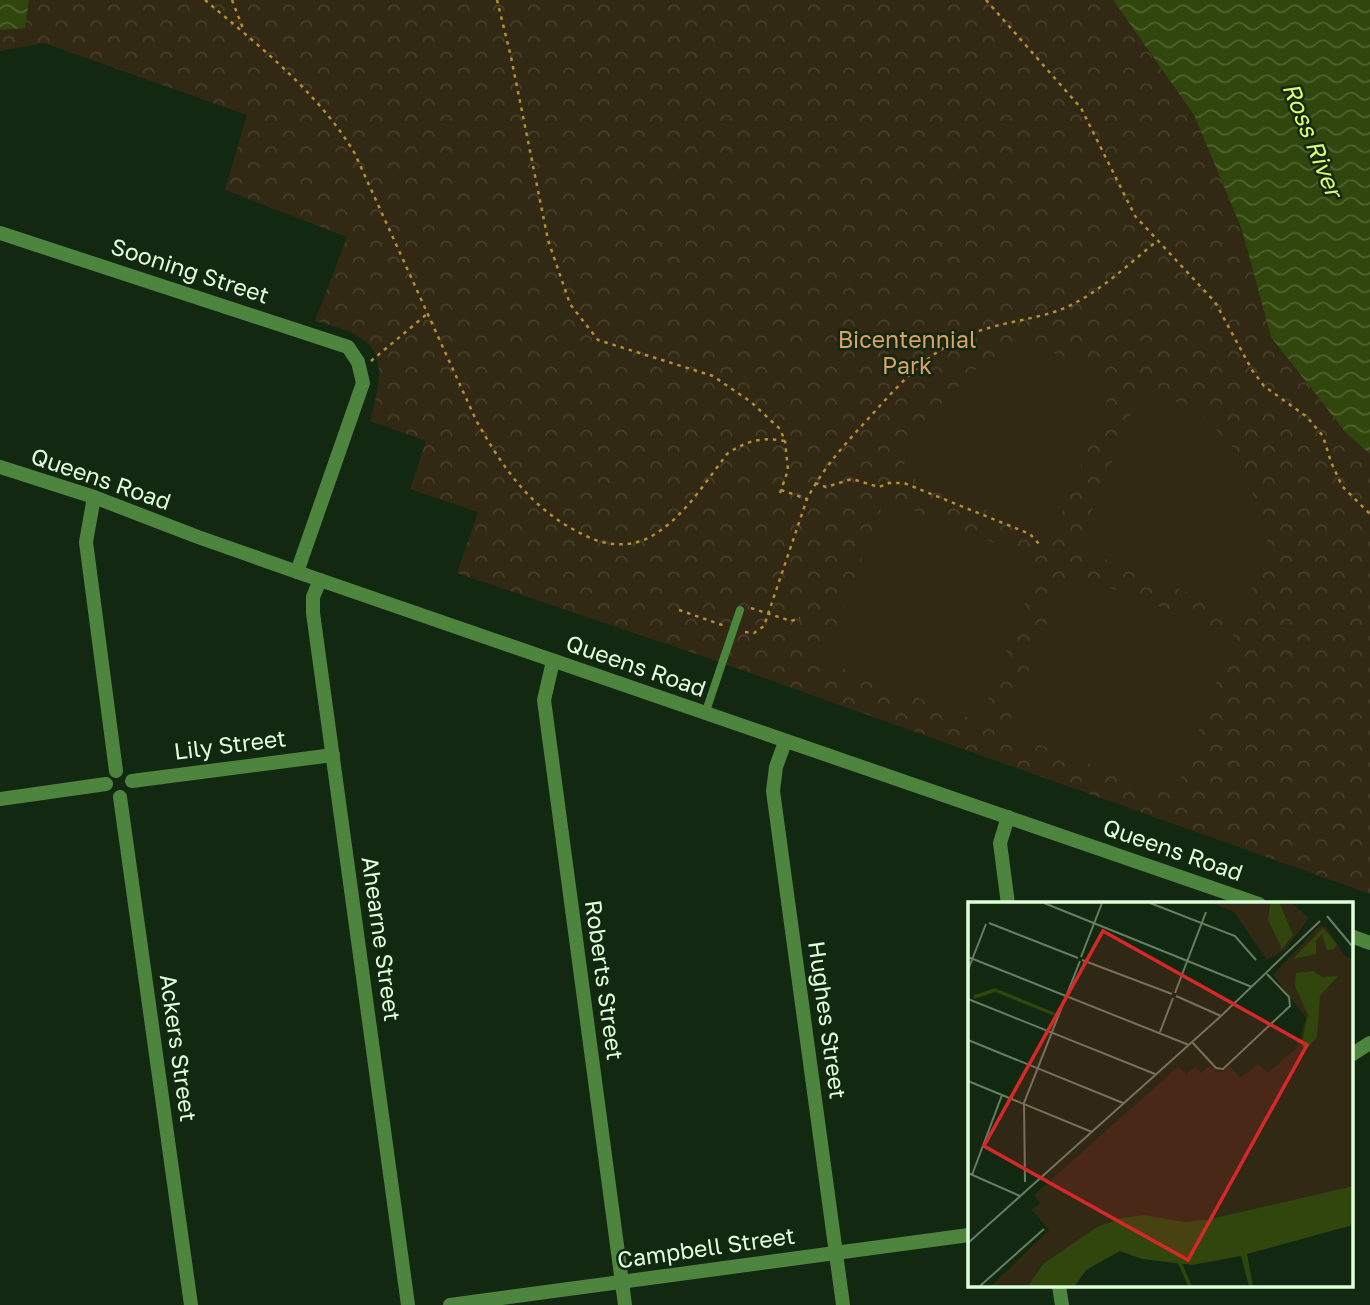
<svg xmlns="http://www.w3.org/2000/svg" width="1370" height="1305" font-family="'Golos Text',sans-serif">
<defs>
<pattern id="park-crowns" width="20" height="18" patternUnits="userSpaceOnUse" patternTransform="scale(1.75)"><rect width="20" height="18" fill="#322914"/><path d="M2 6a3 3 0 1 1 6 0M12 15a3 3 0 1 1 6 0" fill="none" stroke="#463e2a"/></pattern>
<pattern id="water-waves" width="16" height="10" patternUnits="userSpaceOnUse" patternTransform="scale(1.75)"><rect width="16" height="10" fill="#30460d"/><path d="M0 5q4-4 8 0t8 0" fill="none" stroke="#4e6230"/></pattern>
</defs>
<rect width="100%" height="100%" fill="#132811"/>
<path fill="url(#park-crowns)" d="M0,0H1113L1194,115L1242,230L1271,337L1347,433L1370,454V894L708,658L457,573L478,512L410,489L426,441L370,421C388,355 383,338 315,321L347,237L225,190L247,115L44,43L0,51Z"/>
<g fill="#322914">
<path d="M1033,347L1075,360L1117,377L1056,528L1043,534L900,473L922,424L974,371L1001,354Z"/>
<path d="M1143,385L1201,414L1237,452L1259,510L1268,544L1242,615L1086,551L1081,538Z"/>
<path d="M885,499L1034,559L1038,570L979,722L823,660Z"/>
<path d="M1076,575L1234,635L1174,796L1006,732L1063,581Z"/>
</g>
<g fill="url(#water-waves)">
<path d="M0,0H29L25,28L0,30Z"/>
<path d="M1113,0H1370V454L1347,434L1271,337L1242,230L1194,115Z"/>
</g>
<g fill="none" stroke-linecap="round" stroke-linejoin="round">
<g stroke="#b78e34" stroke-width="2.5" stroke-dasharray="3.5 5" stroke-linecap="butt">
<path d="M205,0C258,45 320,94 355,154L476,420C504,470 532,510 584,535C603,545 626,548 646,539C681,522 704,484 727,454C747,440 762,437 785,441L780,429L751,402L713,376L598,340L570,304L548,240L511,57L497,0"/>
<path d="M232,0L244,31"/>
<path d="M986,0L1081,108L1135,216L1215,302L1252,370L1264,386L1307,417L1323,436L1331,462L1342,486L1370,514"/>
<path d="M371,361L427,314"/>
<path d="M815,483L826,487L852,479L879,487L889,483H904L1030,534L1040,545"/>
<path d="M781,490L807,499"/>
<path d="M780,493L788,470L785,441"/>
<path d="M751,608L791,621L800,618"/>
<path d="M679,610L725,626"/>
<path d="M745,632L754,633L764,626L807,499C823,468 845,444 868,419C897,387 924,355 964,337C994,323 1027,321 1057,311C1095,297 1125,267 1157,241"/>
</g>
<path stroke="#4d853e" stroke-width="8" d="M705,714L740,610"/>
<g stroke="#4d853e" stroke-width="14">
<path d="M0,233L348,347L358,362L363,383L297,572"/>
<path d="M0,467L94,497L198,537L320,580L1259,904"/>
<path d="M94,497L86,542L116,771"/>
<path d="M320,580L313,597V613L408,1305"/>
<path d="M553,661L544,700L625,1305"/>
<path d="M785,742L776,767L773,791L843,1305"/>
<path d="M132,781L333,755"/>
<path d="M120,797L191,1305"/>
<path d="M0,799L106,784"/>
<path d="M1008,904L1000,843L1008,817"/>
<path d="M1351,936L1370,943"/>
<path d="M1351,1055L1370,1043"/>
<path d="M1059,1286L1062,1305"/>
<path d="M450,1305L969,1235"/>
</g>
</g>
<g text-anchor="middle" stroke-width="5" stroke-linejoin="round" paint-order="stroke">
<g font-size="23" fill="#dffeda" stroke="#132811">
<text transform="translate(190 271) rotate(18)" y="8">Sooning Street</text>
<text transform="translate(101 479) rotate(19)" y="8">Queens Road</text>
<text transform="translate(636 666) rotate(19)" y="8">Queens Road</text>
<text transform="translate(230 745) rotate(-7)" y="8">Lily Street</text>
<text transform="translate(1173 850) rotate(19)" y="8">Queens Road</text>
<text transform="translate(381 939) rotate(82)" y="8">Ahearne Street</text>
<text transform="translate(604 980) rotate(82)" y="8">Roberts Street</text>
<text transform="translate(827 1020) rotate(82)" y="8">Hughes Street</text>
<text transform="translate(178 1048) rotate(82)" y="8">Ackers Street</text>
<text transform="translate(706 1248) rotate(-8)" y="8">Campbell Street</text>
</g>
<g font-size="23" fill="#dda167" stroke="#132811">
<text x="907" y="348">Bicentennial<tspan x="907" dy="26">Park</tspan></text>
</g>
<g font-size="24" font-style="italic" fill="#dcfa6b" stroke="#132811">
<text transform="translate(1312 140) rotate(68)" y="8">Ross River</text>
</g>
</g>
<g transform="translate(968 902)">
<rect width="385" height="385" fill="#132811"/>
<path d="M296,1H302L300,18L325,33L312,1H324L341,16L314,52L296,20Z" fill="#322914"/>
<path d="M245,1H298L299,18L315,49L299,58L266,10ZM351,24L358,25L376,53L385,58V284L242,317L217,320L176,313L89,353L75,362L60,384H23L81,328L64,308L72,301L66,293L210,165L218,173L227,165L233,171L241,164L253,171L262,164L272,176L290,162L300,171L329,146L338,116L305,73Z" fill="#322914"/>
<path d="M164,214L184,238L162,256L141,234ZM137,237L156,259L133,281L113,258ZM187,243L197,269L183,285L165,260ZM159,265L180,289L161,297L144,294L135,284Z" fill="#322914"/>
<path d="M302,1H312L325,33L314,47L300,18ZM355,26L369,42L366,47L359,48L354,32L348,39V52L325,57ZM345,69L354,75L370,74L352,94L349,135L338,148L333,144L340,113L327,84L328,71ZM385,284V323L279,352L285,384H281L273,354L224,363L174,357L152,349L118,368L107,384H60L75,362L129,325L154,316L176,313L217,320L242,317Z" fill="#30460d"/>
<path fill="none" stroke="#30460d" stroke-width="3.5" d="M6,95L27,88L86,112M211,359L222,384"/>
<path fill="none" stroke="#657e61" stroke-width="2" d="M76,1L284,85M182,1L267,34L288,58M359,14L384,44M21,21L110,56M0,55L221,143M113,55L134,1M114,58L204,92M0,68L18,22M207,91L238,10M208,94L253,114M0,97L187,172M192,130L205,96M0,138L155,201M224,140L248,166L255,167L322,104L321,95L299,72M0,179L124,230M0,271L52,294M4,273L34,193M57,280L56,201L112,59M0,341L253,114L352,19M12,384L76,327"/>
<path fill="#d62828" fill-opacity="0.15" stroke="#d62828" stroke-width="3.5" d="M135,29L339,143L220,358L16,244Z"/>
<rect width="385" height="385" fill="none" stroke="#dffeda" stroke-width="3.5"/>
</g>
</svg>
